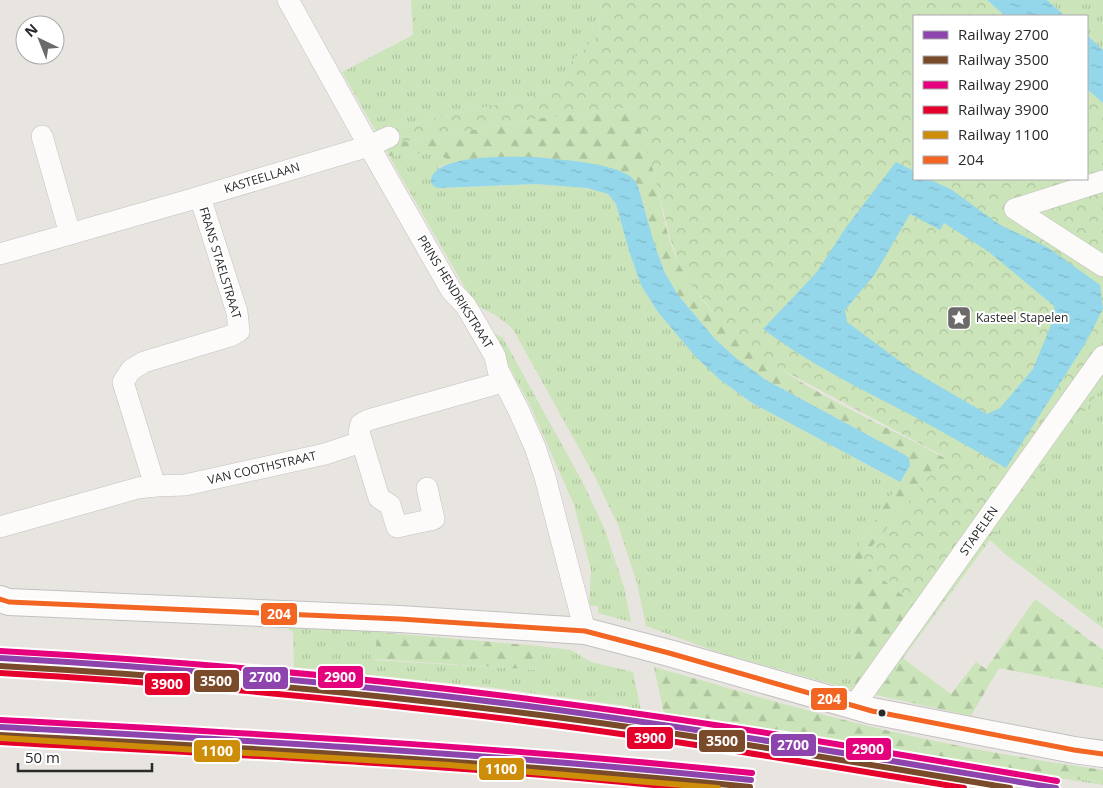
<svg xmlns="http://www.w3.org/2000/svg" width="1103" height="788" font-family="'Open Sans',sans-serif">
<defs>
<pattern id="grass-tufts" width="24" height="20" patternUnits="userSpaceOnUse" patternTransform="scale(1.25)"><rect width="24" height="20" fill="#cbe4b9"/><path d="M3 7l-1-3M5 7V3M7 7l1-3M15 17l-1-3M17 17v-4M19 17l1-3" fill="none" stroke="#aec49f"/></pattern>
<pattern id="forest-firs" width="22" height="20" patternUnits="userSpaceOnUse" patternTransform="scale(1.25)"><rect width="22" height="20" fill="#cbe4b9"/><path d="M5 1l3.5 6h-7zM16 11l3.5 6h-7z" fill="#aec49f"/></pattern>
<pattern id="park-crowns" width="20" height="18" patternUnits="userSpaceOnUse" patternTransform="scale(1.25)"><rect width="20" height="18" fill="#cbe4b9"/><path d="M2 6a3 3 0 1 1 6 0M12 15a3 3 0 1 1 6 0" fill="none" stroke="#aec49f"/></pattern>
<pattern id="water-ripples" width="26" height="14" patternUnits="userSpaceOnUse" patternTransform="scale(1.25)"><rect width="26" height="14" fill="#94d6ea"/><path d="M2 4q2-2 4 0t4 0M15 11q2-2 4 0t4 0" fill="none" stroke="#80b8c9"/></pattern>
</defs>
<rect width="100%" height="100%" fill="#e8e5e0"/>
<g fill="url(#grass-tufts)">
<path d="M411,0H601L599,34L567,66L564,75L563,90L432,119L378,135L342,72L413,35Z"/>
<path d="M1047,0H1103V50L1087,35V16H1065Z"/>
<path d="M424,153L438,155L454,162L439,167V188L535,184L587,188L608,194L616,204L629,251L641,285L657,311L719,379L752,403L900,482L859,545L853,659V690L717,652L646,626L637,583L618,525L595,477L514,331C503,318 490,312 475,305L389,156Z"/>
<path d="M491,333L496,334L503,338L583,483L605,530L624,587L631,622L598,613V606H589L591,570L574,505L530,405Z"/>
<path d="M1103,386V628L1005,554L989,539Z"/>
<path d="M289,624L377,632L375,660L539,670V646L571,650L591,662L633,672L641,710H633L627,706L496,688L294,667L293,632L289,630Z"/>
<path d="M680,715L1103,783V785L674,717Z"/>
</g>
<g fill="url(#forest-firs)">
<path d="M634,107C641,129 648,150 654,172C662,204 665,238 681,267C732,364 854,408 945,458L860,561L915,605L853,690L851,568L859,545L910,466V463L905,455L766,380L736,358L715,339L678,295L665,273L654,243L638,186L535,157L495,158L454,162L438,155L424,153L389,156L383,145L542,118Z"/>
<path d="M1035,599L1103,650V688L999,668L971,716L876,695L877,688L901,657L951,694L976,662L986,669Z"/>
<path d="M377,632L539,646V670L375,659Z"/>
<path d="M654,667C720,685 786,706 852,722C935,743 1019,758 1103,770V783L680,715L674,717L664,714Z"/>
</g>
<path fill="url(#park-crowns)" d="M601,0H987L1005,16H914V179H1087V89L1103,103V386L876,695L853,690L915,605L860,561L945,457L775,366L746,346L726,328L692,286L680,266L670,238L654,173L633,107L542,118L383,145L378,135L432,119L563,90L564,75L567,66L599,34Z"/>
<g fill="url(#water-ripples)" fill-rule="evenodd">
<path d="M987,0H1047L1065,16H1005Z"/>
<path d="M1087,35L1103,50V103L1087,89Z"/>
<path d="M535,157C561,160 606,162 628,175C633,178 635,181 638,186L654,243L665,273L678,295L715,339L736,358L766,380L905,455L909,458L910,466L900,482L752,403L719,379L696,357L657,311L641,285L629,251L616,204L608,194L587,188L535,184L439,188L435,187L431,183C429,153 515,157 535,157Z"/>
<path d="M896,162L914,171V179H929L952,190L1000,225L1047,247L1100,285L1103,309L1085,344L1006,468C974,450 942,431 909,414C859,388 808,363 763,329L817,272L847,226ZM910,214L940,230L944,223L989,252L1054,306L1055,315L1033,369L1000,408L987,414L913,371L847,322L845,310L875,274Z"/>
</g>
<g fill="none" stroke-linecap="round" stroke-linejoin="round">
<defs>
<g id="minor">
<path d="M288,0L369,146L451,290L466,306L495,356L498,370L518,409L535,447L545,477L585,631"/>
<path d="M42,136L70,234"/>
<path d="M1015,209L1103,266"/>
<path d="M1015,209L1103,181"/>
<path d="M0,254L189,200L369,146L389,137"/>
<path d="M155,486L123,382L131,370L144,362L230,336L239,331L237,312L200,197"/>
<path d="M427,488L434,519L397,527L390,505L379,498L359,432L361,424L368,420L503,382"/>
<path d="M0,527L138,488L155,486L185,485L325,454L361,442"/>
<path d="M854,706L1103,356"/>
</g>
<path id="tertiary" d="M0,599L9,602L400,619L585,631L669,653L872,711L1074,750L1103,754"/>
</defs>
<use href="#minor" stroke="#c2c1c1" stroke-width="22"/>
<use href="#tertiary" stroke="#c2c1c1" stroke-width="28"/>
<use href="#minor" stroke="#fcfbfa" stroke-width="21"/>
<use href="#tertiary" stroke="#fcfbfa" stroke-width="26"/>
<defs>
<path id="bus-1" d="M0,599L9,602L400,619L585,631L669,653L872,711L1074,750L1103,754"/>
</defs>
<use href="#bus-1" stroke="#fff" stroke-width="9"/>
<use href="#bus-1" stroke="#f26522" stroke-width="5"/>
<defs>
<g id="rail-1">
<path d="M0,658C182,668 363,685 543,708C715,731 885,760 1056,788"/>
<path d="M0,727C251,741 501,754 751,780"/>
</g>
<g id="rail-2">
<path d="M0,666C181,676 360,692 540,715C697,735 853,762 1010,788"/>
<path d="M0,735C250,748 501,762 750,787"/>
</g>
<g id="rail-3">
<path d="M0,651C182,661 363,677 544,701C716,723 886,752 1057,781"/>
<path d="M0,720C251,733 502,747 752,773"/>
</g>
<g id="rail-4">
<path d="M0,673C180,683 360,700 539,723C681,741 823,765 964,788"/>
<path d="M0,742C228,755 456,764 683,788"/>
</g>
<path id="rail-5" d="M0,738L449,765L718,788"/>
</defs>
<use href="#rail-1" stroke="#fff" stroke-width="10"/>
<use href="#rail-2" stroke="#fff" stroke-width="10"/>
<use href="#rail-3" stroke="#fff" stroke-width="10"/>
<use href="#rail-4" stroke="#fff" stroke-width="10"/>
<use href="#rail-5" stroke="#fff" stroke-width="10"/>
<use href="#rail-1" stroke="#8e44ad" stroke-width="6"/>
<use href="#rail-2" stroke="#7a4b2a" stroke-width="6"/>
<use href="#rail-3" stroke="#e5007d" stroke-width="6"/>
<use href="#rail-4" stroke="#e4002b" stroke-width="6"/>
<use href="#rail-5" stroke="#ce8d08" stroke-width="6"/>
</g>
<defs>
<symbol id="sight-square" viewBox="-11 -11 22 22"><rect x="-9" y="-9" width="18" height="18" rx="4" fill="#6c6b6a" stroke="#fff"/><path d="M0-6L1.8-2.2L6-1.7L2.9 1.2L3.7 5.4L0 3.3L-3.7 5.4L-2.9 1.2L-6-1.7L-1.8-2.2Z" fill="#fff"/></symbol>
</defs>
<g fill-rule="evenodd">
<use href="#sight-square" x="945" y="304" width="28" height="28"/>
</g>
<circle fill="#2a2a2a" stroke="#fff" stroke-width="2" cx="882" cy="713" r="4.5"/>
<g text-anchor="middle" stroke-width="4" stroke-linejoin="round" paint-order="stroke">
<g font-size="12" fill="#2a2a2a" stroke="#fff">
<text transform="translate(262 178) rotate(-17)" y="4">KASTEELLAAN</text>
<text transform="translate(220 263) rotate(73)" y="4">FRANS STAELSTRAAT</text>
<text transform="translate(455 292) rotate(58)" y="4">PRINS HENDRIKSTRAAT</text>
<text transform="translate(262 468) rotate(-13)" y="4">VAN COOTHSTRAAT</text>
<text transform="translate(979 531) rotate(-55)" y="4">STAPELEN</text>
</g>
<g font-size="12" fill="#2a2a2a" stroke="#fff" text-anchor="start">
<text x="976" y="322">Kasteel Stapelen</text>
</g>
</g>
<g stroke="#fff" stroke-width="2">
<rect x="260" y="602" width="38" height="24" rx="5" fill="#f26522"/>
<rect x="317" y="665" width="47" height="24" rx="5" fill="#e5007d"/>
<rect x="242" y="666" width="47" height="24" rx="5" fill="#8e44ad"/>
<rect x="193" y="669" width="47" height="24" rx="5" fill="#7a4b2a"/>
<rect x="144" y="672" width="47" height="24" rx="5" fill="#e4002b"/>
<rect x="810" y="687" width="38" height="24" rx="5" fill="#f26522"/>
<rect x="626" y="726" width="48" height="24" rx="5" fill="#e4002b"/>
<rect x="698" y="729" width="48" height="24" rx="5" fill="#7a4b2a"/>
<rect x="770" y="733" width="47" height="24" rx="5" fill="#8e44ad"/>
<rect x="845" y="737" width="47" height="24" rx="5" fill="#e5007d"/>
<rect x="193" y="739" width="48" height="24" rx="5" fill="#ce8d08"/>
<rect x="478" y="757" width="47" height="24" rx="5" fill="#ce8d08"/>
</g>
<g font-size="14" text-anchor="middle" font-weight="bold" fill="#fff">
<text x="279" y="619">204</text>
<text x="340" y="682">2900</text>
<text x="265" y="682">2700</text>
<text x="216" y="686">3500</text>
<text x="167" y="689">3900</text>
<text x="829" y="704">204</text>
<text x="650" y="743">3900</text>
<text x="722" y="746">3500</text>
<text x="793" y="750">2700</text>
<text x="868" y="754">2900</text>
<text x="217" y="756">1100</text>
<text x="501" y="774">1100</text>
</g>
<rect x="913" y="15" width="175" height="165" fill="#ffffff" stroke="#aaaaaa"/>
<rect x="923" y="31" width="25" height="8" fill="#8e44ad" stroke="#aaaaaa"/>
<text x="958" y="40" font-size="15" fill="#2a2a2a">Railway 2700</text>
<rect x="923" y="56" width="25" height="8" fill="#7a4b2a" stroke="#aaaaaa"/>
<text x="958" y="65" font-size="15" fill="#2a2a2a">Railway 3500</text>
<rect x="923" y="81" width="25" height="8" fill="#e5007d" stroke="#aaaaaa"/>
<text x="958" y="90" font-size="15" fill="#2a2a2a">Railway 2900</text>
<rect x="923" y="106" width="25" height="8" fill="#e4002b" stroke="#aaaaaa"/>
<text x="958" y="115" font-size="15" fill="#2a2a2a">Railway 3900</text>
<rect x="923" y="131" width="25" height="8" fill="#ce8d08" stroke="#aaaaaa"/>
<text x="958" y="140" font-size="15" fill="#2a2a2a">Railway 1100</text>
<rect x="923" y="156" width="25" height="8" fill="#f26522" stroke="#aaaaaa"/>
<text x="958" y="165" font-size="15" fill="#2a2a2a">204</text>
<g transform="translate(40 40) rotate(317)"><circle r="24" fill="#ffffff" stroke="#aaaaaa"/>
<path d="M0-4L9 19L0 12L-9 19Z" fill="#6c6b6a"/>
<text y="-8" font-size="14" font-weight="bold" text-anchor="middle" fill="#2a2a2a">N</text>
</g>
<path d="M18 763v8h134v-8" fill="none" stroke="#2a2a2a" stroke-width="2.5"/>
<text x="25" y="763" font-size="15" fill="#2a2a2a" stroke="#ffffff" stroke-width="4" paint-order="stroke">50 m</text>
</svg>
